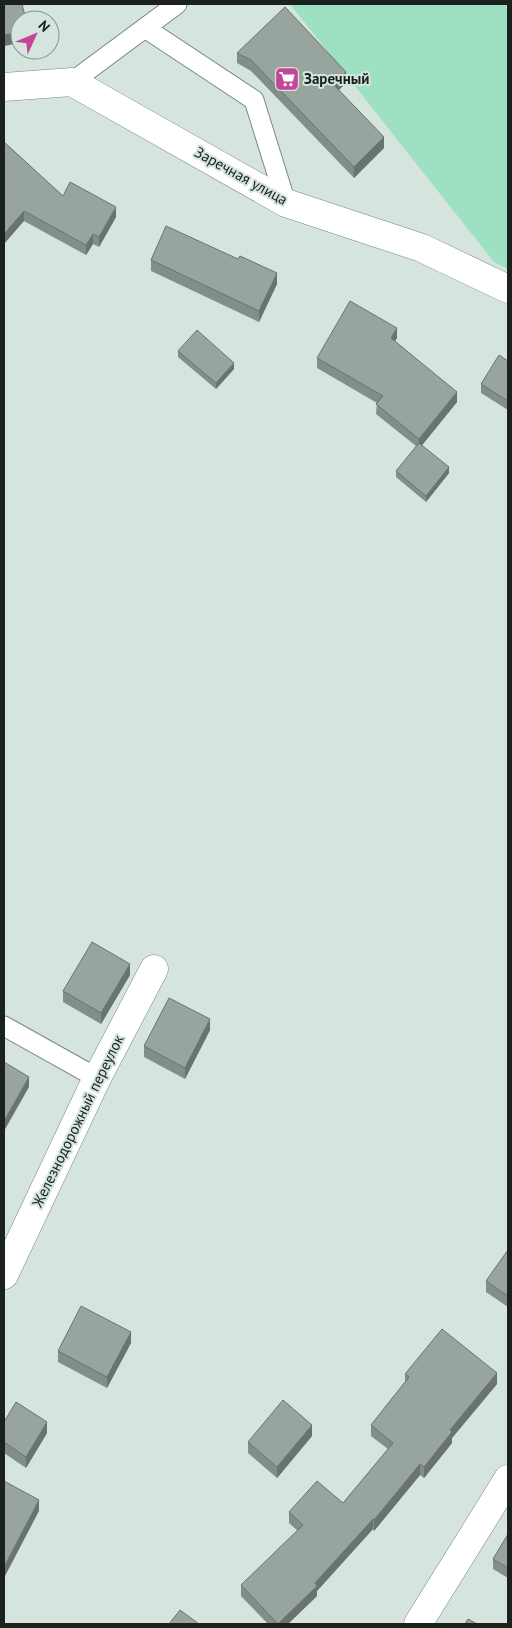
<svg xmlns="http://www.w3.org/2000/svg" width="512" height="1628" font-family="'PT Sans',sans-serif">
<rect width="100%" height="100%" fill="#d5e4dc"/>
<path fill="#9ee1c2" d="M290,4H508V269L494,262Z"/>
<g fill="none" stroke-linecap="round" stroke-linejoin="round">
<defs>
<g id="lane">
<path d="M145,28L254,100L286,203"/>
<path d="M72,82L177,4"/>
<path d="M4,1026L97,1078"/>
</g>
<g id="street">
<path d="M4,87L72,82L286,203L422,248L508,289"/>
<path d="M4,1275L97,1078L154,969"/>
<path d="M418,1624L508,1479"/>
</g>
</defs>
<use href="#lane" stroke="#7b8881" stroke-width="21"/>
<use href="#street" stroke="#7b8881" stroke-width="29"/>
<use href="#lane" stroke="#fff" stroke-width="19"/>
<use href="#street" stroke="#fff" stroke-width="28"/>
</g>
<g fill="#828e88">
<path d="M237,53L346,83L339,90L384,148L354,178L251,71L237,63Z"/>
<path d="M4,142L63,196L116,217L99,247L93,244L86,255L24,221Z"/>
<path d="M151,260L277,284L259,322L151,271Z"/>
<path d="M397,338L395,341L457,402L422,445L449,473L426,502L396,477V471L416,446L376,414L377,403L317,368V358Z"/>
<path d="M178,351L234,369L216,389L178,357Z"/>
<path d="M508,361V410L481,393V384Z"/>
<path d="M130,975L101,1024L63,1002V991Z"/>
<path d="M210,1030L185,1079L144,1057V1046Z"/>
<path d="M508,1250V1307L486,1292V1281Z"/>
<path d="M131,1343L107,1388L58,1362V1351Z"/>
<path d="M405,1374L497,1384L452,1438V1443L424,1478L420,1475L374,1531L373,1529L317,1591V1596L288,1624H268L241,1596V1585L298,1531L289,1523V1512L343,1503L388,1449L371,1436V1425L405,1382Z"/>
<path d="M4,1422L47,1433L26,1468L4,1453Z"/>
<path d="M312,1436L277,1478L248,1453V1442Z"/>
<path d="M508,1534V1578L493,1569V1559Z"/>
</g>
<g fill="#6a746f">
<path d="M20,32V43L4,46V35Z"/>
<path d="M346,72V83L333,95V84Z"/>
<path d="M384,137V148L354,178V167Z"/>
<path d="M116,207V217L99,247V237Z"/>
<path d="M24,211V221L4,244V234Z"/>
<path d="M93,234V244L86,255V245Z"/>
<path d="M277,273V284L259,322V311Z"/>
<path d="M397,328V338L391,348V338Z"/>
<path d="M234,363V369L216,389V383Z"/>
<path d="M457,392V402L419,449V439Z"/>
<path d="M449,467V473L426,502V496Z"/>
<path d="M130,964V975L101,1024V1013Z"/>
<path d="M210,1019V1030L185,1079V1068Z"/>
<path d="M29,1077V1087L4,1131V1121Z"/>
<path d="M131,1332V1343L107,1388V1377Z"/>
<path d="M497,1373V1384L452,1438V1443L424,1478V1467L450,1430Z"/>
<path d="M47,1422V1433L26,1468V1457Z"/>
<path d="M312,1425V1436L277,1478V1467Z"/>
<path d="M420,1464V1475L374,1531V1520Z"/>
<path d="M39,1500V1511L4,1578V1567Z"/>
<path d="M373,1519V1529L317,1591V1596L288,1624H278Z"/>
</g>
<g fill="#97a59e" stroke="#6a746f">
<path d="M4,4H22L26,20H20V32L4,35Z"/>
<path d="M285,7L346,72L333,84L384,137L354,167L251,60L237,53Z"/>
<path d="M4,142L63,196L70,182L116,207L99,237L93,234L86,245L24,211L4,234Z"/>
<path d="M166,226L238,259L240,256L277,273L259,311L151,260Z"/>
<path d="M350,301L397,328L391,338L457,392L419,439L376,404L383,396L317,358Z"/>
<path d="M197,330L234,363L216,383L178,351Z"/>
<path d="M499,355L508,361V401L481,384Z"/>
<path d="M419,443L449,467L426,496L396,471Z"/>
<path d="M92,942L130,964L101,1013L63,991Z"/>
<path d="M169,998L210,1019L185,1068L144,1046Z"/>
<path d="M4,1062L29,1077L4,1121Z"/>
<path d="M508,1250V1296L486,1281Z"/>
<path d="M81,1306L131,1332L107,1377L58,1351Z"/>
<path d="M442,1329L497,1373L450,1430L452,1432L424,1467L420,1464L374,1520L373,1519L315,1583L317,1586L278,1624L241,1585L303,1525L289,1512L317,1481L343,1503L393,1443L371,1425L409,1377L405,1374Z"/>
<path d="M283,1400L312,1425L277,1467L248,1442Z"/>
<path d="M16,1402L47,1422L26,1457L4,1442V1422Z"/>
<path d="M4,1481L39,1500L4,1567Z"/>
<path d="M508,1534V1568L493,1559Z"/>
<path d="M180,1610L199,1624H169Z"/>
<path d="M468,1619L477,1624H465Z"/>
</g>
<defs>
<symbol id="supermarket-square" viewBox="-11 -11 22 22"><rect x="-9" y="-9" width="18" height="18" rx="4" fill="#c34798" stroke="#d5e4dc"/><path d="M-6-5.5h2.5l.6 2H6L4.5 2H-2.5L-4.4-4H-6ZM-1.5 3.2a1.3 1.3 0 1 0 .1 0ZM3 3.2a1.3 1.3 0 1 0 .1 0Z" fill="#fff"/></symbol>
</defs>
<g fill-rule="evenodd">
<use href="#supermarket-square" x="273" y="65" width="28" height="28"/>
</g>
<g text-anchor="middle" stroke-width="4" stroke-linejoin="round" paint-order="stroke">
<g font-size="15" font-weight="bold" fill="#1b211e" stroke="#d5e4dc" text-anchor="start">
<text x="304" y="84">Заречный</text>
</g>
<g font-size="15" fill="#1b211e" stroke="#d5e4dc">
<text transform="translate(241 176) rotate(29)" y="5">Заречная улица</text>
<text transform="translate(78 1121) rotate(-64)" y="5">Железнодорожный переулок</text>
</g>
</g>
<rect width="512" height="1628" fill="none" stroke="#1b211e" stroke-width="10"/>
<g transform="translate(35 35) rotate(46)"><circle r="24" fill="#d5e4dc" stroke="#8b9690"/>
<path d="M0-4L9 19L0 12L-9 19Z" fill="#c34798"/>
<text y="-8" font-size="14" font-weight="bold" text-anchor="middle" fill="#1b211e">N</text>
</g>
</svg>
